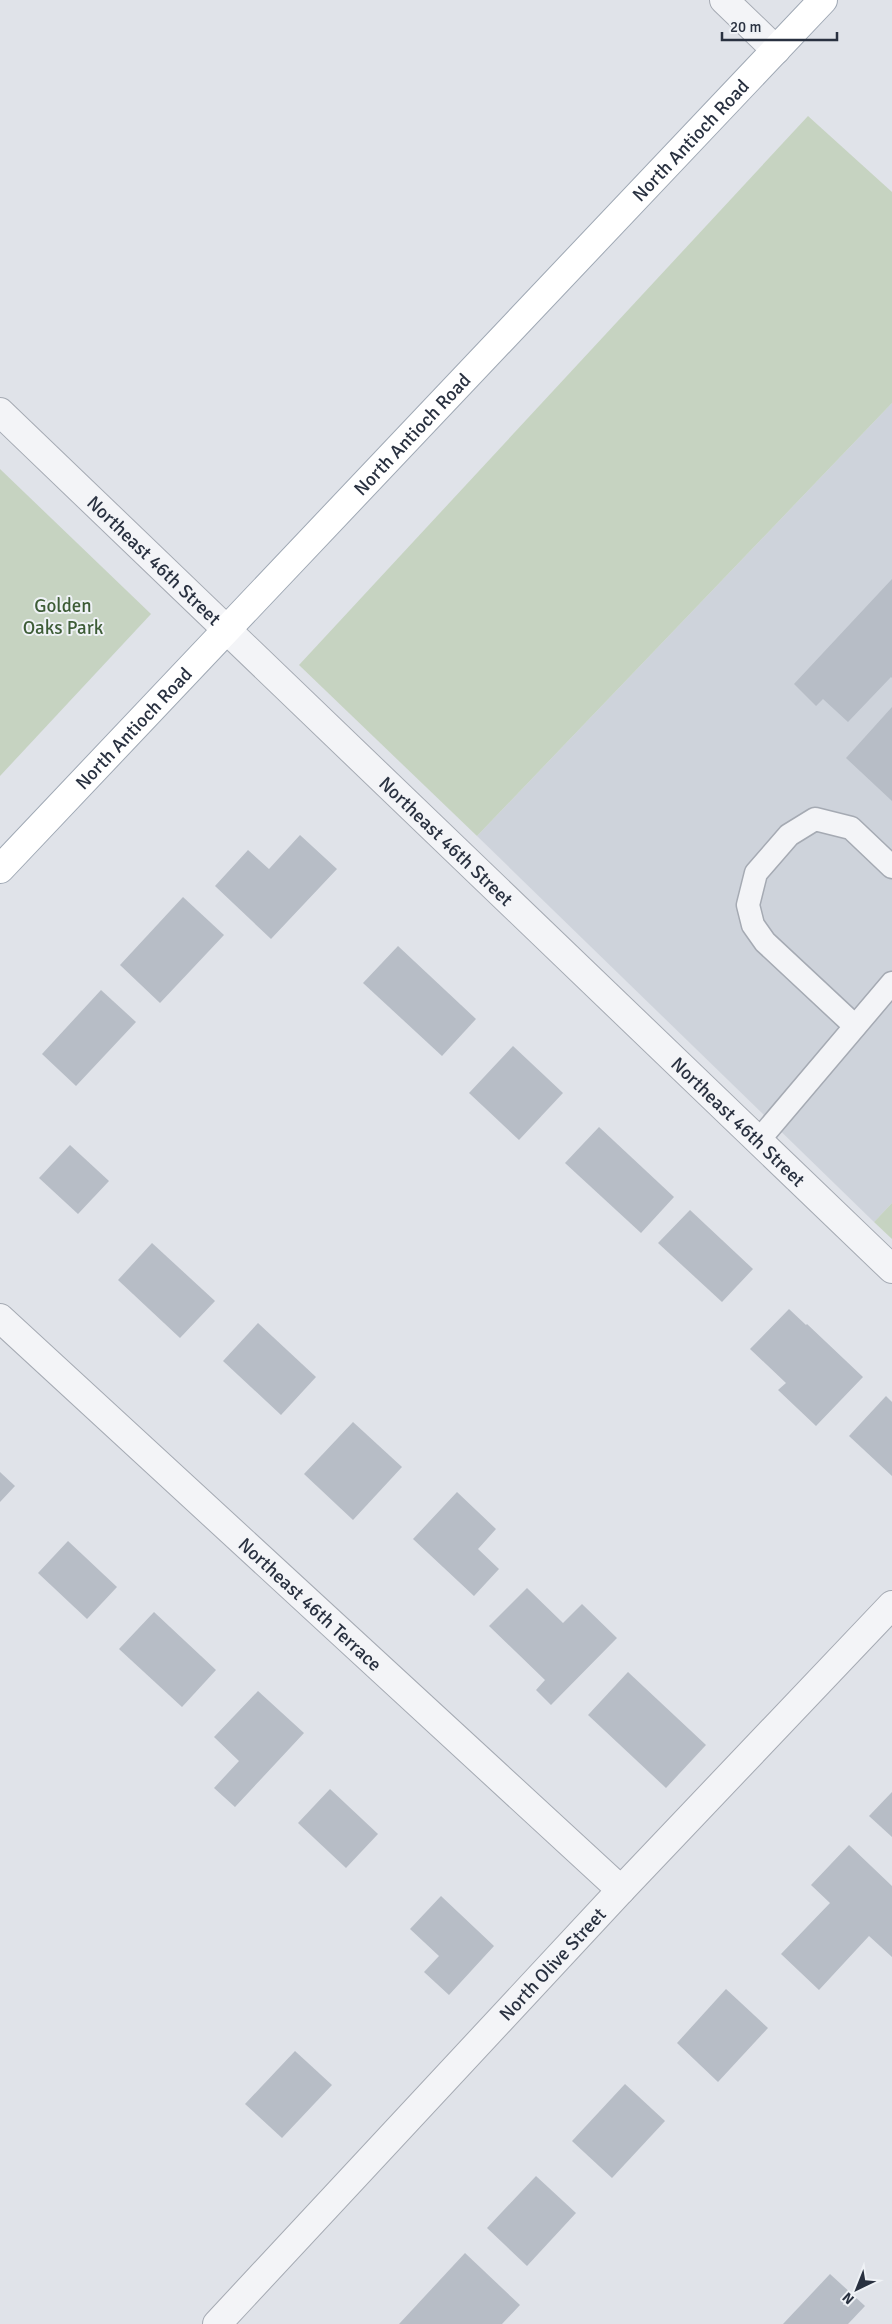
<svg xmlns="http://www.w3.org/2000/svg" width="892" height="2324" font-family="Signika,sans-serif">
<rect width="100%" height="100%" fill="#e0e3e9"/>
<path fill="#ced3db" d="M892,403V1203L874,1222L477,836Z"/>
<g fill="#c6d3c1">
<path d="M808,116L892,192V403L477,836L299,665Z"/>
<path d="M0,469L151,614L0,776Z"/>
<path d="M892,1203V1239L874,1222Z"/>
</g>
<g fill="#b7bdc6">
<path d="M892,579V678L891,677L848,722L823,699L816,706L794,684Z"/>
<path d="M892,707V801L846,758Z"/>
<path d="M300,835L337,869L271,939L215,886L248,850L269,869Z"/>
<path d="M183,897L224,935L160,1003L120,965Z"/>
<path d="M398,946L476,1019L442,1056L363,983Z"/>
<path d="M101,990L136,1022L76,1086L42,1054Z"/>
<path d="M513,1046L563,1093L519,1140L469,1093Z"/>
<path d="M599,1127L674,1197L641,1233L565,1163Z"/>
<path d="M70,1145L109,1181L78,1214L39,1178Z"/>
<path d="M690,1210L753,1269L722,1302L658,1243Z"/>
<path d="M152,1243L215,1301L180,1338L118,1280Z"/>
<path d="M789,1309L806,1325L807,1324L863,1377L816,1426L778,1390L786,1383L750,1349Z"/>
<path d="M258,1323L316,1377L281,1415L223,1361Z"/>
<path d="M886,1396L892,1402V1476L849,1436Z"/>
<path d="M353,1422L402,1467L353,1520L304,1474Z"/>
<path d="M0,1472L15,1486L0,1502Z"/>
<path d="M457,1492L496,1529L478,1549L499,1569L474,1596L413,1539Z"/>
<path d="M68,1541L117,1587L87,1619L38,1573Z"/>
<path d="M527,1588L563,1623L582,1604L617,1638L551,1705L536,1690L545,1680L489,1626Z"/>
<path d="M154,1612L216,1670L182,1707L119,1649Z"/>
<path d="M628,1672L706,1745L666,1788L588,1715Z"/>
<path d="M258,1691L304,1733L235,1807L214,1788L239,1761L214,1737Z"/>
<path d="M330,1789L378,1834L346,1868L298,1823Z"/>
<path d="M892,1792V1837L869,1816Z"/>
<path d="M849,1845L892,1886V1957L869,1936L819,1990L781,1954L830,1903L811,1885Z"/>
<path d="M441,1896L494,1946L449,1995L424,1972L439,1956L410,1929Z"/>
<path d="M726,1989L768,2028L718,2082L677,2043Z"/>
<path d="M295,2051L332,2085L282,2138L245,2104Z"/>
<path d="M625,2084L665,2121L612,2178L572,2141Z"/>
<path d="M536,2176L576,2213L527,2266L487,2228Z"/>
<path d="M465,2253L520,2305L502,2324H399Z"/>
<path d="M830,2274L865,2306L848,2324H783Z"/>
</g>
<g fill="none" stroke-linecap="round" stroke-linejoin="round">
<defs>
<g id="service">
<path d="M855,1026L765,942L753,925L748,905L756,873L789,835L815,819L851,828L892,867"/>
<path d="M759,1140L892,983"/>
</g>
<g id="minor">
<path d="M724,0L776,50"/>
<path id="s1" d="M0,412L892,1269"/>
<path id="s2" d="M0,1318L621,1890"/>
<path id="s3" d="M217,2324L621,1890L892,1605"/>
</g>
<g id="primary">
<path id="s4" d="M0,869L823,0"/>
</g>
</defs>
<use href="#service" stroke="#a5aab3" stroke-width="25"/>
<use href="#minor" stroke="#a5aab3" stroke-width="30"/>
<use href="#primary" stroke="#9fa8b4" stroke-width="30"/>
<use href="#service" stroke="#f3f4f7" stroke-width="22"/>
<use href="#minor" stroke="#f3f4f7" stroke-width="28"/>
<use href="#primary" stroke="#fff" stroke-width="28"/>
</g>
<g text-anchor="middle" stroke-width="4" stroke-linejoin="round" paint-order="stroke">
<g font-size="19" fill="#293140" stroke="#eff2f6">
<text dy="7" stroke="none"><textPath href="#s4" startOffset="1004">North Antioch Road</textPath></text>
<text dy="7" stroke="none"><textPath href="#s4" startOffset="599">North Antioch Road</textPath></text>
<text dy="7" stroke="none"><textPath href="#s1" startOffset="214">Northeast 46th Street</textPath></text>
<text dy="7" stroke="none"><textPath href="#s4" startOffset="194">North Antioch Road</textPath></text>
<text dy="7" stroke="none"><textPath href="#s1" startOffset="619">Northeast 46th Street</textPath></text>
<text dy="7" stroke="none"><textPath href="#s1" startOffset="1024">Northeast 46th Street</textPath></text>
<text dy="7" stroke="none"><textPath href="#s2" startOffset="422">Northeast 46th Terrace</textPath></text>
<text dy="7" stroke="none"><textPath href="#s3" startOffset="492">North Olive Street</textPath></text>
</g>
<g font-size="19" fill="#3d5c36" stroke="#eff2f6">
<text x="63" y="612">Golden<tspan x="63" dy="22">Oaks Park</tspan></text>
</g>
</g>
<g transform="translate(857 2289) rotate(223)" stroke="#eff2f6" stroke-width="4" paint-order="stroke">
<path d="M0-4L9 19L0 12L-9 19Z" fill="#293140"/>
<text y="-8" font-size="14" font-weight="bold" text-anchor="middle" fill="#293140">N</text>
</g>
<path d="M722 32v8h115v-8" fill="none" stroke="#293140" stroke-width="2.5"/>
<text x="730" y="32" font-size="15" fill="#293140" stroke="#eff2f6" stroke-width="4" paint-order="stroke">20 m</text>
</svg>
